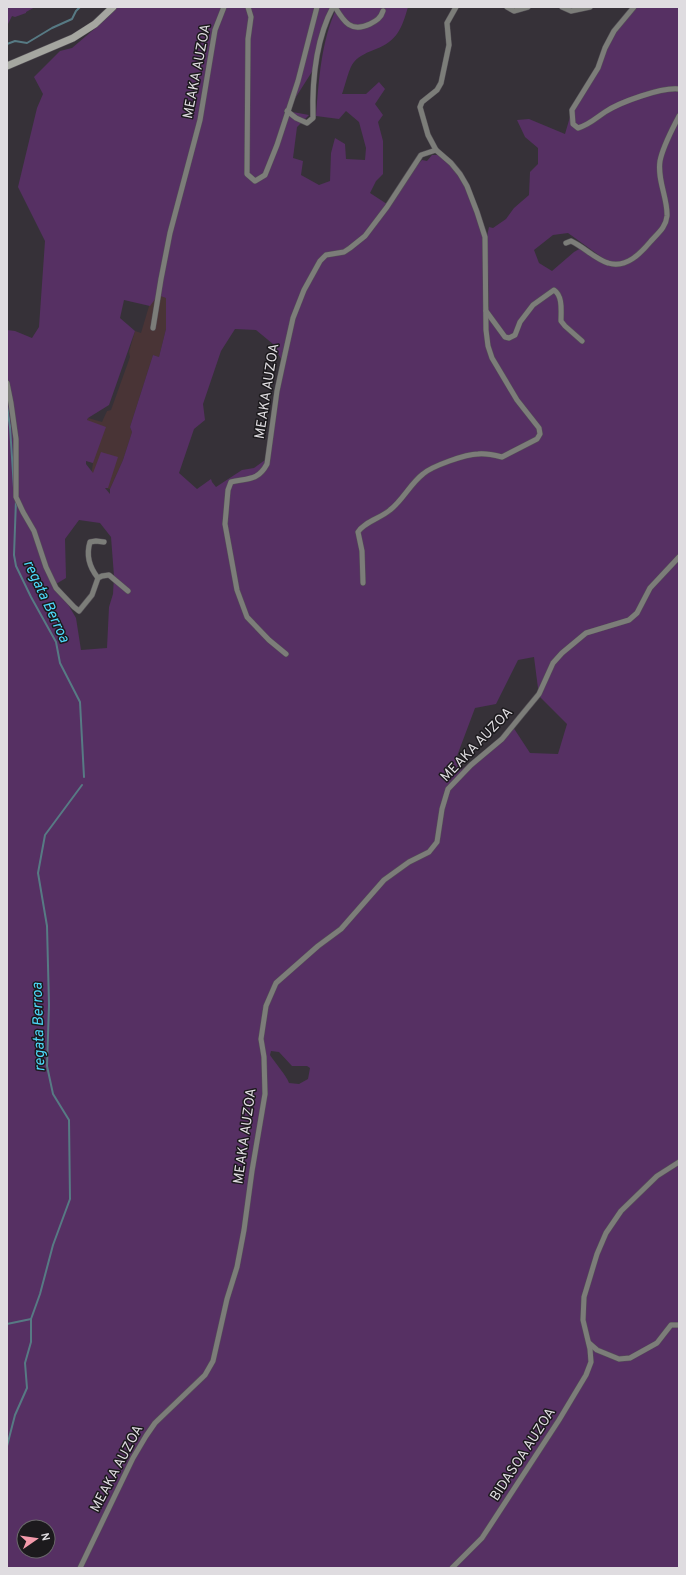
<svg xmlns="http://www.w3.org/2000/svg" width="686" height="1575" font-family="Overpass,sans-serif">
<rect width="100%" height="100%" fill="#363138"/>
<path fill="#493436" d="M158,294L167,298L166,329L159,357L153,355L130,427L132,432L123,460L110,489L90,484L93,463L75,457L88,418L102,422L107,411L111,410L130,357L129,352L135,331L141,333L152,296Z"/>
<g fill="#563063" fill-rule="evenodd">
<path d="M7,7H35L26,12V13L15,17L12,16L7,26Z"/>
<path d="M118,7H333L327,19L315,67L287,111L309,115L297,127L293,158L303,161L301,175L319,185L330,181L331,153L335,138L345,144L346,159L365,160L366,148L359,122L346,111L339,119L316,116C319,79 321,41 337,7H408C402,28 397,41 376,49C368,52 359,56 354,62C349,67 345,86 342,94H366L379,82L385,89L375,104L383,115L378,122L383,141V174L376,181L370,193L390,206L413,170L422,160L427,161L432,155H438L450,164L460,175L466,187L484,236L485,309L489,307L487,236L489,227L493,228L506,219L514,208L529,195L530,172L538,164V148L525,137L517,120L529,119L565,134L572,110L598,68L614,31L634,7H679V1568H7V330L15,331L32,338L39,327L45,241L18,187L37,108L43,94L34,77L60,51L72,48L99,25ZM568,233L607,261L617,263L626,261L606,265L581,248L574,252L552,271L539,263L534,250L553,235ZM158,295L166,298V329L159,357L153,355L130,427L132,432L123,460L110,489V494L105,488H108L118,457L101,452L93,473L86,464V461L93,463L106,427L87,420L88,418L109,405L135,331L120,318L124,300L150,306ZM235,329L256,330L273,344L282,361L265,460L254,468L242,470L216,487L212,482L211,479L197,489L179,473L194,429L205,420L203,404L221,351ZM79,520L100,523L111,537L114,576L113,594L109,607L107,648L81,650L76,618L56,584L66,578L65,539ZM534,657L539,696L567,724L558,754L530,753L513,727L461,770L457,756L475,708L496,704L518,660ZM271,1051L279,1052L292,1066H307L310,1068L308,1079L299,1084L289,1083C286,1075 276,1064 270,1055ZM24,1527H48V1551H24Z"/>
</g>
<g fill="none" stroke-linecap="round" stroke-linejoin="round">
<g stroke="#577a84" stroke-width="2">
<path d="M7,44L15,41L27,43L52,28L72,19L76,11L80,7"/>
<path d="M7,406L10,427L14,488"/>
<path d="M16,500L14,555L16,566L31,597L56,642L60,663L80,702L84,777"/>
<path d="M7,1324L31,1319L40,1294L53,1245L70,1199L69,1120L53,1094L47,1066L49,1005L47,926L38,873L45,835L82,785"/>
<path d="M7,1446L15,1415L27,1388L25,1363L31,1342V1319"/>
</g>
<defs>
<g id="street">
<path d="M248,7L251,17L248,39L247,174L255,181L265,175L277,145L298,81L317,7"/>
<path d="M335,7C344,22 351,33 370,24C376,21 381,18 383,11"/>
<path d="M507,7L514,11L528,7"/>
<path d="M562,7L571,11L590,7"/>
<path d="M634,7L614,31L605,48L598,68L572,110L573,124L578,128C589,125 596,118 605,112C620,102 662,87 679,89"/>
<path d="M287,111L296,118L307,123L313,118C312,82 316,39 333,7"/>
<path d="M566,243L571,241C584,247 595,259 608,263C626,269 641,253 651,241C658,233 666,227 667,216C668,199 657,180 660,161C663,146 672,130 679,116"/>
<path d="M486,311L505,337L509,338L515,335L520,322L533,305L554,290C563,296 561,311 561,321L565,326L582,341"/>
<path d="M153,328L161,279L170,233L200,120L215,30L224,7"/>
<path d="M7,383L11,403L16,439V497L23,512L34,531L46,567L56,588L74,607L79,611L92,595L98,578L102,576L109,575L128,591"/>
<path d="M98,578C90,568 86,555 90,542L96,541L104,542"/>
<path d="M363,583L362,551L358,532C364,522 381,518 390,510C403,500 410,484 423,474C432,466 466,454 478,454C486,453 494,455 502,457L537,439L540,434L539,428L517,400L492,358L488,346L486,330L485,237L477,212L467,186L460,174L451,163L436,150"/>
<path d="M286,654L269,640L247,617L237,590L225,524L228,490L231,482C248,478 258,481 267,464L277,391L285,354L293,318L304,290L320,261L326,255L344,252L350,248L365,236L387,207L421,155L436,150L428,135L420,107L422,102L437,90L441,83L449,45L447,23L456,7"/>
<path d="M589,1343L597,1350L619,1359L630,1358L657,1343L671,1325H679"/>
<path d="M80,1568L133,1458L146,1436L155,1423L205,1375L213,1361L227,1299L237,1267L244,1230L252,1171L265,1094L264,1057L261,1039L266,1006L276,983L318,946L341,929L384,880L409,862L429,852L437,842L442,809L448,789L471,765L502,739L520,717L539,694L553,663L562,653L586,633L629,620L637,613L650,588L679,557"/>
<path d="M452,1568L482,1538L559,1420L586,1375L591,1362L590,1349L583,1320L584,1297L597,1254L606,1233L621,1211L657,1176L679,1162"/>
</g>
<path id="secondary" d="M7,66L73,38L95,24L113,7"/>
</defs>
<use href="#street" stroke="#545056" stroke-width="6"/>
<use href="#secondary" stroke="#545056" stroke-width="8"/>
<use href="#street" stroke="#7c7d79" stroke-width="5"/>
<use href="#secondary" stroke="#a5a6a0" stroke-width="7"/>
</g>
<g text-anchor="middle" stroke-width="3" stroke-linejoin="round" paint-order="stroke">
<g font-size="14" fill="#dfdce0" stroke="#1c1a1d">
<text transform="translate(196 71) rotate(-79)" y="5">MEAKA AUZOA</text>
<text transform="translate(266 391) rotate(-81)" y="5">MEAKA AUZOA</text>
<text transform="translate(476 744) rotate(-46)" y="5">MEAKA AUZOA</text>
<text transform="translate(244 1136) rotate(-82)" y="5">MEAKA AUZOA</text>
<text transform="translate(522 1454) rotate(-57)" y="5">BIDASOA AUZOA</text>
<text transform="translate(116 1468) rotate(-62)" y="5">MEAKA AUZOA</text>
</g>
<g font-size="15" font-style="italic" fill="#4dd9fa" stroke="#1c1a1d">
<text transform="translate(47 601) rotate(65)" y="5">regata Berroa</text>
<text transform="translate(38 1027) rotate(-92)" y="5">regata Berroa</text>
</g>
</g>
<rect width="686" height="1575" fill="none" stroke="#dfdce0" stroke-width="16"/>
<g transform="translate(36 1539) rotate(77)"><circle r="19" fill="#1c1a1d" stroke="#6a686b"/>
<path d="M0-3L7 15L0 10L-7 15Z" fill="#f39aab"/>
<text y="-6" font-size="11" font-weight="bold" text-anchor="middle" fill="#dfdce0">N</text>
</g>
</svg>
